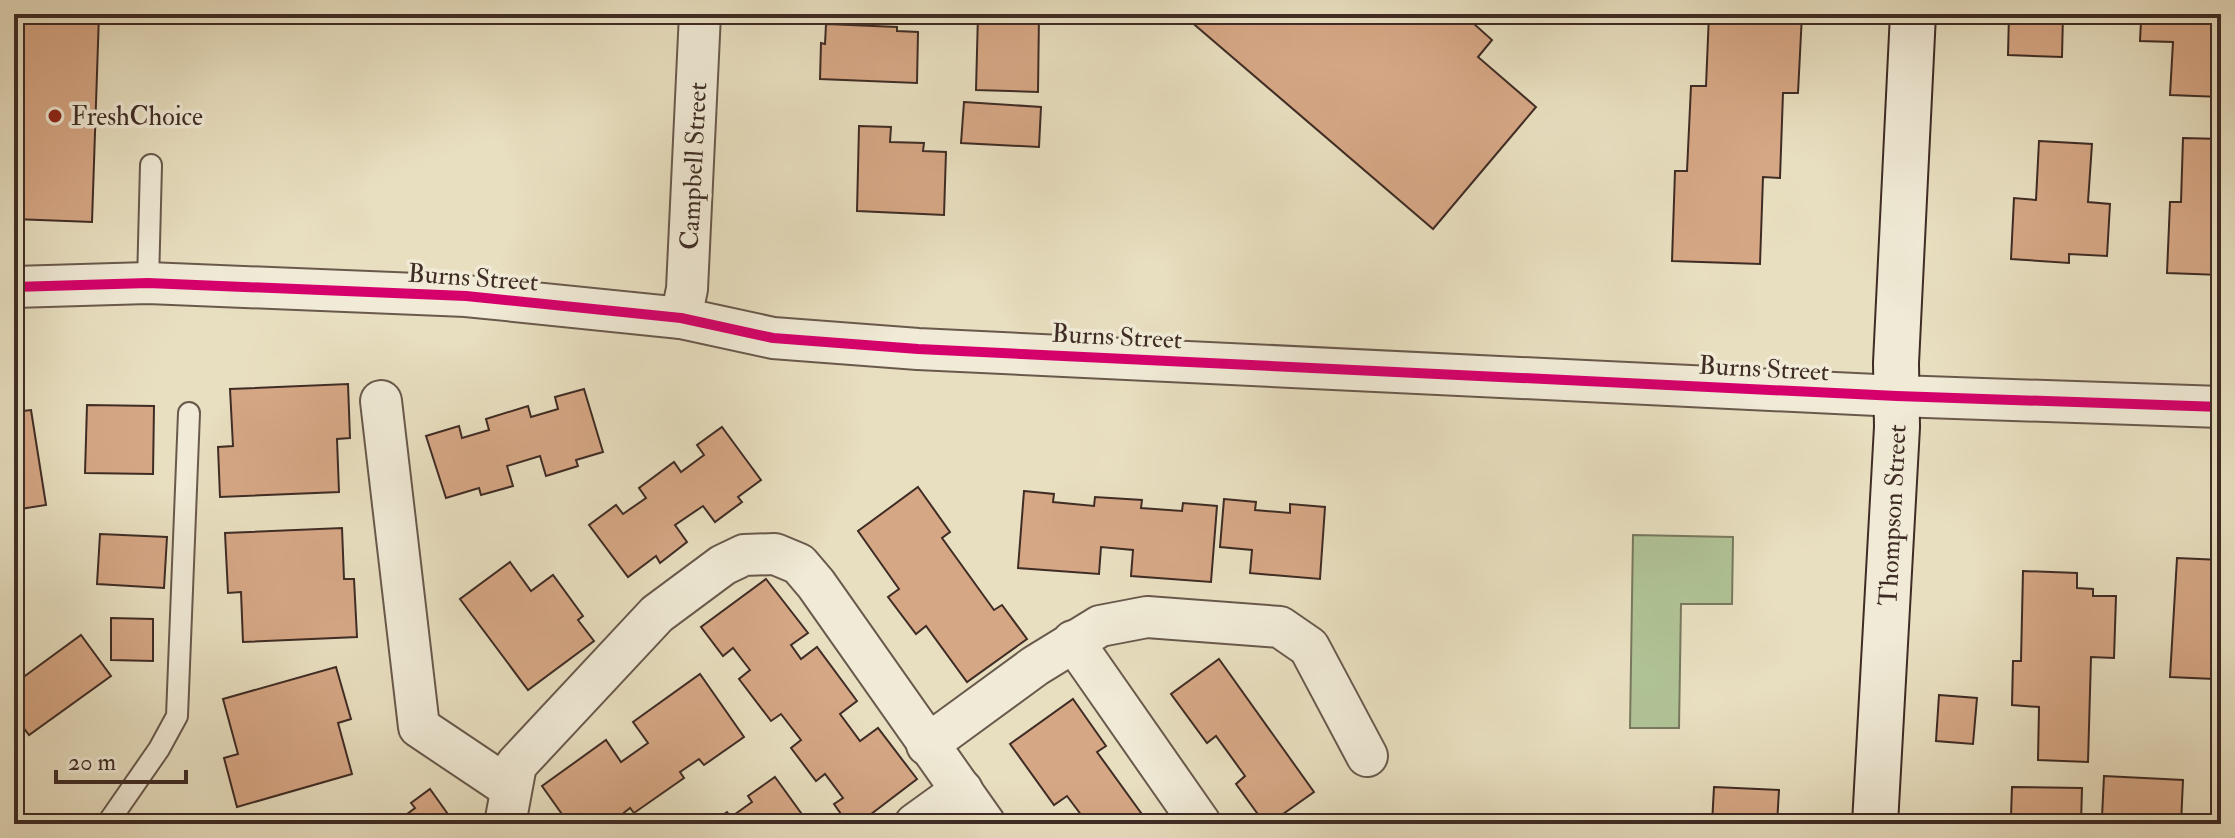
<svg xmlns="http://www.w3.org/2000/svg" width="2235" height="838" font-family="'IM FELL Double Pica',serif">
<rect width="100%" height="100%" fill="#e8dfc0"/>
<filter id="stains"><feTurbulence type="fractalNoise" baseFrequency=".0025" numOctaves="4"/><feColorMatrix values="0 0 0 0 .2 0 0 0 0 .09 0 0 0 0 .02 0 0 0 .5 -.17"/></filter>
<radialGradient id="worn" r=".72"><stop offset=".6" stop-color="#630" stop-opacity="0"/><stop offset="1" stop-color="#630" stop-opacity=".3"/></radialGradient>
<path fill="#b0c396" stroke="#78785e" stroke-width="2" d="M1633,535L1733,537L1732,604H1681L1679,728H1630Z"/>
<g fill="#d6a785" stroke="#3f2c25" stroke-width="2">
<path d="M14,14H99L92,222L14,219Z"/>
<path d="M978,14H1039L1038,92L976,90Z"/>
<path d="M1182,14H1463L1492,40L1478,57L1536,107L1433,229Z"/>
<path d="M1709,14H1802L1798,93H1783L1780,178L1763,177L1760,264L1672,261L1675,171H1687L1691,86H1706Z"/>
<path d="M2009,14H2063L2062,57L2008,55Z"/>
<path d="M2135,14H2221V97L2170,95L2173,42L2140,41L2141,21Z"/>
<path d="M826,24L897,27V31L918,32L917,83L820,79L821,43L825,44Z"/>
<path d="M964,102L1041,107L1039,147L961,143Z"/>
<path d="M859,126L891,127L890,142L924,143L923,151L946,152L944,215L857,211Z"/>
<path d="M2183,138L2221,139V275L2167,273L2170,202H2181Z"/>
<path d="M2039,141L2092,144L2088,202L2110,204L2107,256L2069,254V263L2011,259L2014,198L2036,200Z"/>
<path d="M348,384L350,438L337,439L339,492L220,497L218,447L233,446L230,389Z"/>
<path d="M584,389L603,452L576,460L578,466L546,476L540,456L507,466L513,486L481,495L479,488L446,498L426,436L459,426L462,438L489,430L486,419L528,406L531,417L558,409L555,397Z"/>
<path d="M87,405L154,406L153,474L85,473Z"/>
<path d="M31,410L46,505L14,510V412Z"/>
<path d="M722,427L761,480L738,497L742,502L715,522L703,506L675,525L687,542L660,563L656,556L628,577L589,525L616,505L623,514L646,498L639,488L674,462L681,472L704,455L697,445Z"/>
<path d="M918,487L950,532L942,538L994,610L1002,605L1027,639L967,682L926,626L916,634L888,597L899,589L858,531Z"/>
<path d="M1024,491L1054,494L1053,502L1094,506L1095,497L1142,500L1141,508L1182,511L1183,503L1217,506L1211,582L1131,576L1133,550L1101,547L1099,574L1018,568Z"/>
<path d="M1224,499L1256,502L1255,510L1290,513V504L1325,507L1320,579L1250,573L1252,550L1220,547Z"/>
<path d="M342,528L344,579H354L357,637L243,642L241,592L228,593L225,533Z"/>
<path d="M100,534L167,537L164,588L97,584Z"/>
<path d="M2177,558L2221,560V700H2214V679L2170,677Z"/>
<path d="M510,562L531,591L553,575L583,616L578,620L594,641L528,690L460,599Z"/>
<path d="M2023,571L2077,573V588L2093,589V596H2116L2114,658L2091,657L2088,762L2038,760L2039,707L2012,705L2013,661H2021Z"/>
<path d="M766,579L808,633L791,645L801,659L817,647L857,701L840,714L860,741L878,728L917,779L858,824H848L834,804L843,798L825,774L816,781L791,748L801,740L781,714L771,721L739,679L750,670L733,648L723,656L701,627Z"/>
<path d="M111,618L153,619V661L111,660Z"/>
<path d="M81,635L111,676L29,735L14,715V684Z"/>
<path d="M1219,659L1314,792L1269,824H1265L1236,784L1245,776L1216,736L1207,743L1171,694Z"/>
<path d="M336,667L351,719L338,723L352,774L237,807L224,758L238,754L223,699Z"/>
<path d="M700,674L744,737L704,765L699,759L680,772L684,778L634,813L630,808L610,824H569L542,786L606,740L621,762L648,743L633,722Z"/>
<path d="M1939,695L1977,698L1973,744L1936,741Z"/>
<path d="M1073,699L1106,746L1097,752L1149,824H1088L1067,796L1054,805L1010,744Z"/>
<path d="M2104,776L2183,780L2181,824H2153V819L2102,817Z"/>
<path d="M775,777L809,824H710L727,812L731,817L752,802L748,796Z"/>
<path d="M1714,787L1779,790L1777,824H1712Z"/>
<path d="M2012,787L2082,788L2081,824H2019V816H2011Z"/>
<path d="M430,789L455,824H382L391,817L395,823L415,808L411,803Z"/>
</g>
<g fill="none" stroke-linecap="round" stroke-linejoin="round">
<defs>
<g id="lane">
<path d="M148,283L151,165"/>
<path d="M107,824L159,749L177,716L189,413"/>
</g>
<g id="street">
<path d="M14,287L148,283L466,296L681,318L773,338L918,349L1897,396L2221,407"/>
<path d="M681,318L687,289L700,14"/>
<path d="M381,401L419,727L510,788"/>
<path d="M1073,641L1200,823"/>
<path d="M927,745L1035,666L1100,626L1147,617L1280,627L1309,647L1367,756"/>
<path d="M505,824L516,765L657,614L723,565L744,555L775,554L799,564L816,584L985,824"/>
<path d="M915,824L962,790"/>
</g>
<path id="secondary" d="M1875,824L1897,427L1896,363L1913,14"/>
</defs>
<use href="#lane" stroke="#69594c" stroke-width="24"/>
<use href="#street" stroke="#69594c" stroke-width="44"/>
<use href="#secondary" stroke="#3f2c25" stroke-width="48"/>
<use href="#lane" stroke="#f0ead6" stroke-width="20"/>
<use href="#street" stroke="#f0ead6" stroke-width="40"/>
<use href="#secondary" stroke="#f0ead6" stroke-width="44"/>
<defs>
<path id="cycleway" d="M14,287L148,283L466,296L681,318L773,338L918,349L1897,396L2221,407"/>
</defs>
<use href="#cycleway" stroke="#f0ead6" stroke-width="15"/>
<use href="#cycleway" stroke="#d6006c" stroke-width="10"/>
</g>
<circle fill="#8f2418" stroke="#f0ead6" stroke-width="3" cx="55" cy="116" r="8"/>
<g text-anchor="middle" stroke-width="7" stroke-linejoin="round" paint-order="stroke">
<g font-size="26" fill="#3f2c25" stroke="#f0ead6" text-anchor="start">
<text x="71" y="125">FreshChoice</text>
</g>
<g font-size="26" fill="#3f2c25" stroke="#f0ead6">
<text transform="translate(693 166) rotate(-87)" y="9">Campbell Street</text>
<text transform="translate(473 277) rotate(4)" y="9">Burns Street</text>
<text transform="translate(1117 336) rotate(3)" y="9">Burns Street</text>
<text transform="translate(1764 368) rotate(3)" y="9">Burns Street</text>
<text transform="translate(1892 515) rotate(-87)" y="9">Thompson Street</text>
</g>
</g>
<rect width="2235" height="838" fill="none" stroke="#e8dfc0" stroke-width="48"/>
<rect x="16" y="16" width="2203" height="806" fill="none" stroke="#3f2c25" stroke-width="4"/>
<rect x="24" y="24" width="2187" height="790" fill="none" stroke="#3f2c25" stroke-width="2"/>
<path d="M56 770v12h130v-12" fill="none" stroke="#3f2c25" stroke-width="4"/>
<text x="68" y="770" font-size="24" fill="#3f2c25" stroke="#f0ead6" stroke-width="6" paint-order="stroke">20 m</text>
<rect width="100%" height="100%" filter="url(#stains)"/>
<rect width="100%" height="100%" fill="url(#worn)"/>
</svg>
